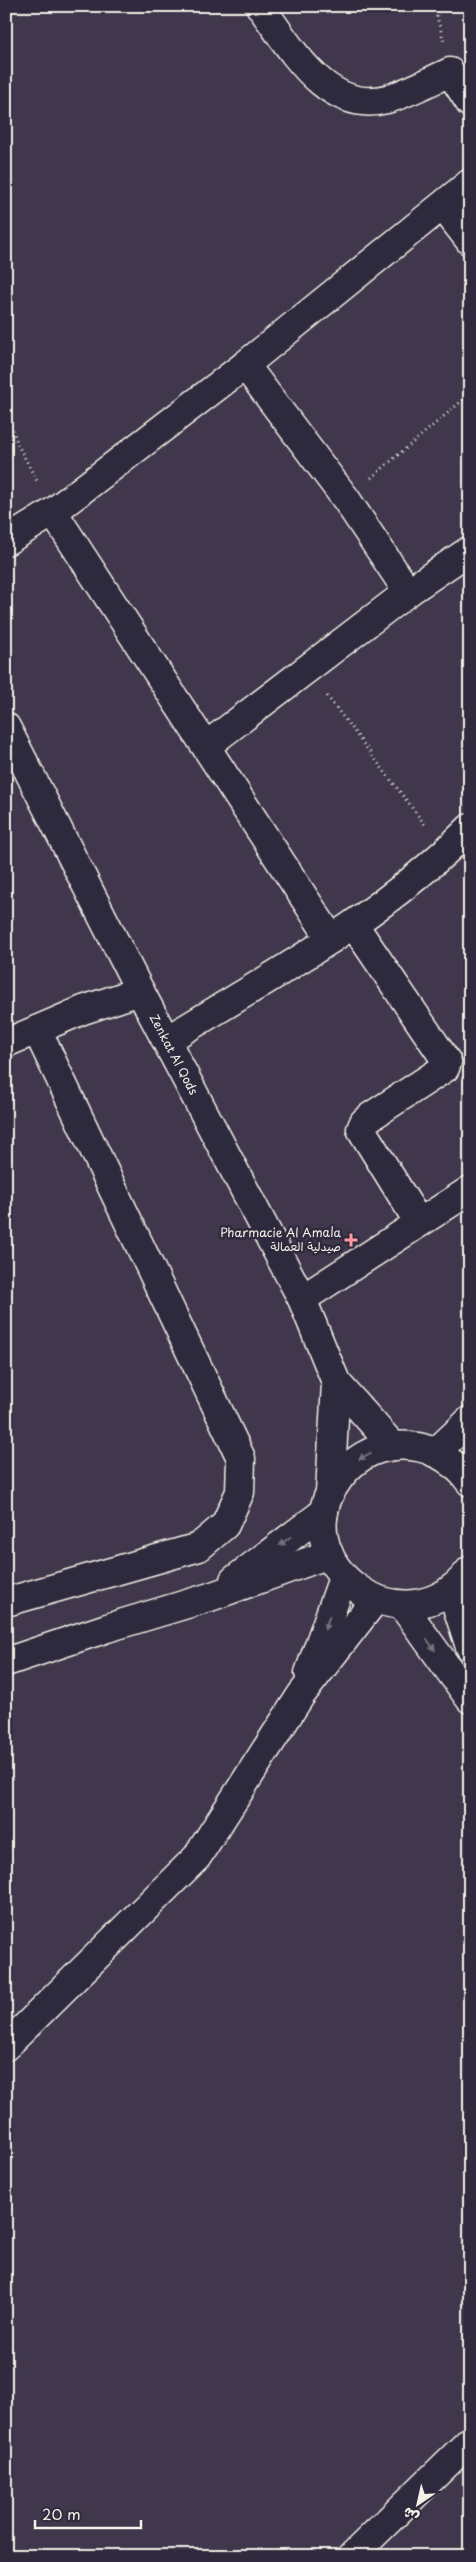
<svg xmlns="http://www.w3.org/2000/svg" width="476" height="2562" font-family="'Playpen Sans','Playpen Sans Arabic',sans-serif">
<rect width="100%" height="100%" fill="#40374c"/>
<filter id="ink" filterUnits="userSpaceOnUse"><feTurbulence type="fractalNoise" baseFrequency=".02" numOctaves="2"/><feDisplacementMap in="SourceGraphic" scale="10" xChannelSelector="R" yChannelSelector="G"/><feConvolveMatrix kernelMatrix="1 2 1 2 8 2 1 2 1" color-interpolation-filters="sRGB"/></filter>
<g filter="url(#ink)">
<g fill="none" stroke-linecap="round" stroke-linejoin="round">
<defs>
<g id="minor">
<path d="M260,6C290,46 326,115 387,99C408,93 430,81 450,72L470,103"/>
<path d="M443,206L470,241"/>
<path d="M245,365L346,499L408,592"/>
<path d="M53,512L331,939"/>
<path d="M6,541L53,512L245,365L470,183"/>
<path id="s1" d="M6,727L140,991L302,1299L336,1382L393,1446"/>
<path d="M206,746L408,592L470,550"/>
<path d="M354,925L447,1062L445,1068L370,1117L364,1122L361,1129L419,1223"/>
<path d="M167,1040C272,976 383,916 470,828"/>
<path d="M6,1043L83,1010L140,991"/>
<path d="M302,1299L470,1190"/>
<path d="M435,1453L470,1420"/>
<path d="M470,1482C452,1457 425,1443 394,1446C372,1448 353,1460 340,1477C276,1560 404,1658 470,1570"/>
<path d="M330,1493L336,1382"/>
<path d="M234,1580L324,1512"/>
<path d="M451,1589L470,1647"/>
<path d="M6,1602L199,1547L225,1525L240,1492L241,1458L37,1030"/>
<path d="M402,1605L470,1699"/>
<path d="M6,1662L107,1628L210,1597L329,1554"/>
<path d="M309,1673L343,1578"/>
<path d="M6,2046L197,1857L301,1695L375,1600"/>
<path d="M352,2556L470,2441"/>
</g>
</defs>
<use href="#minor" stroke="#f4f1e8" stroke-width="31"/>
<g stroke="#f4f1e8" stroke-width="3" stroke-dasharray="1 4" stroke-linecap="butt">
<path d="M434,6L444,42"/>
<path d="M6,411L18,445L38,483"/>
<path d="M371,478L470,394"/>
<path d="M327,696L426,826"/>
</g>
<use href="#minor" stroke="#2f2a3d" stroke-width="28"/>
</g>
<defs><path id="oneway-solid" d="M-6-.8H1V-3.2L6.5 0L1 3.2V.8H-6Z" transform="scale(1.25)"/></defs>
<g fill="#747079">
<use href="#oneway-solid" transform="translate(365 1456) rotate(151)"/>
<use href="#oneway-solid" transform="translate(285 1541) rotate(143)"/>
<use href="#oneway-solid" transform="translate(327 1623) rotate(110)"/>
<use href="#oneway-solid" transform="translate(431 1645) rotate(54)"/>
</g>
</g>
<path fill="#ff9aa2" stroke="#2f2a3d" stroke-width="2" d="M348.5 1232.5h5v5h5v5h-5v5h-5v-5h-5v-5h5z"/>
<g text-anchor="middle" stroke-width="5" stroke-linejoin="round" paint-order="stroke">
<g font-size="12" fill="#f4f1e8" stroke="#2f2a3d">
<text dy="4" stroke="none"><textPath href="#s1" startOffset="368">Zenkat Al Qods</textPath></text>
</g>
<g font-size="12" fill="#f4f1e8" stroke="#2f2a3d" text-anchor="end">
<text x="341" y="1237">Pharmacie Al Amala<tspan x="341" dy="14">صيدلية العمالة</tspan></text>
</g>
</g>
<rect width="476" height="2562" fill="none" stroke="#2f2a3d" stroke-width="25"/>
<rect x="12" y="12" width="451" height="2537" fill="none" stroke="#f4f1e8" stroke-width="2" filter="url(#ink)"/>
<g transform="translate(418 2504) rotate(214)" stroke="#2f2a3d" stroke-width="4" paint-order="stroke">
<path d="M0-4L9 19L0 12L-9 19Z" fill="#f4f1e8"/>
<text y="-8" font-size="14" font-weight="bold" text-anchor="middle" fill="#f4f1e8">ش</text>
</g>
<path d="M35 2520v8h106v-8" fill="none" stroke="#f4f1e8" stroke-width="2.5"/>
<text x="42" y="2520" font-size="15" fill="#f4f1e8" stroke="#2f2a3d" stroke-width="4" paint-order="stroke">20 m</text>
</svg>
